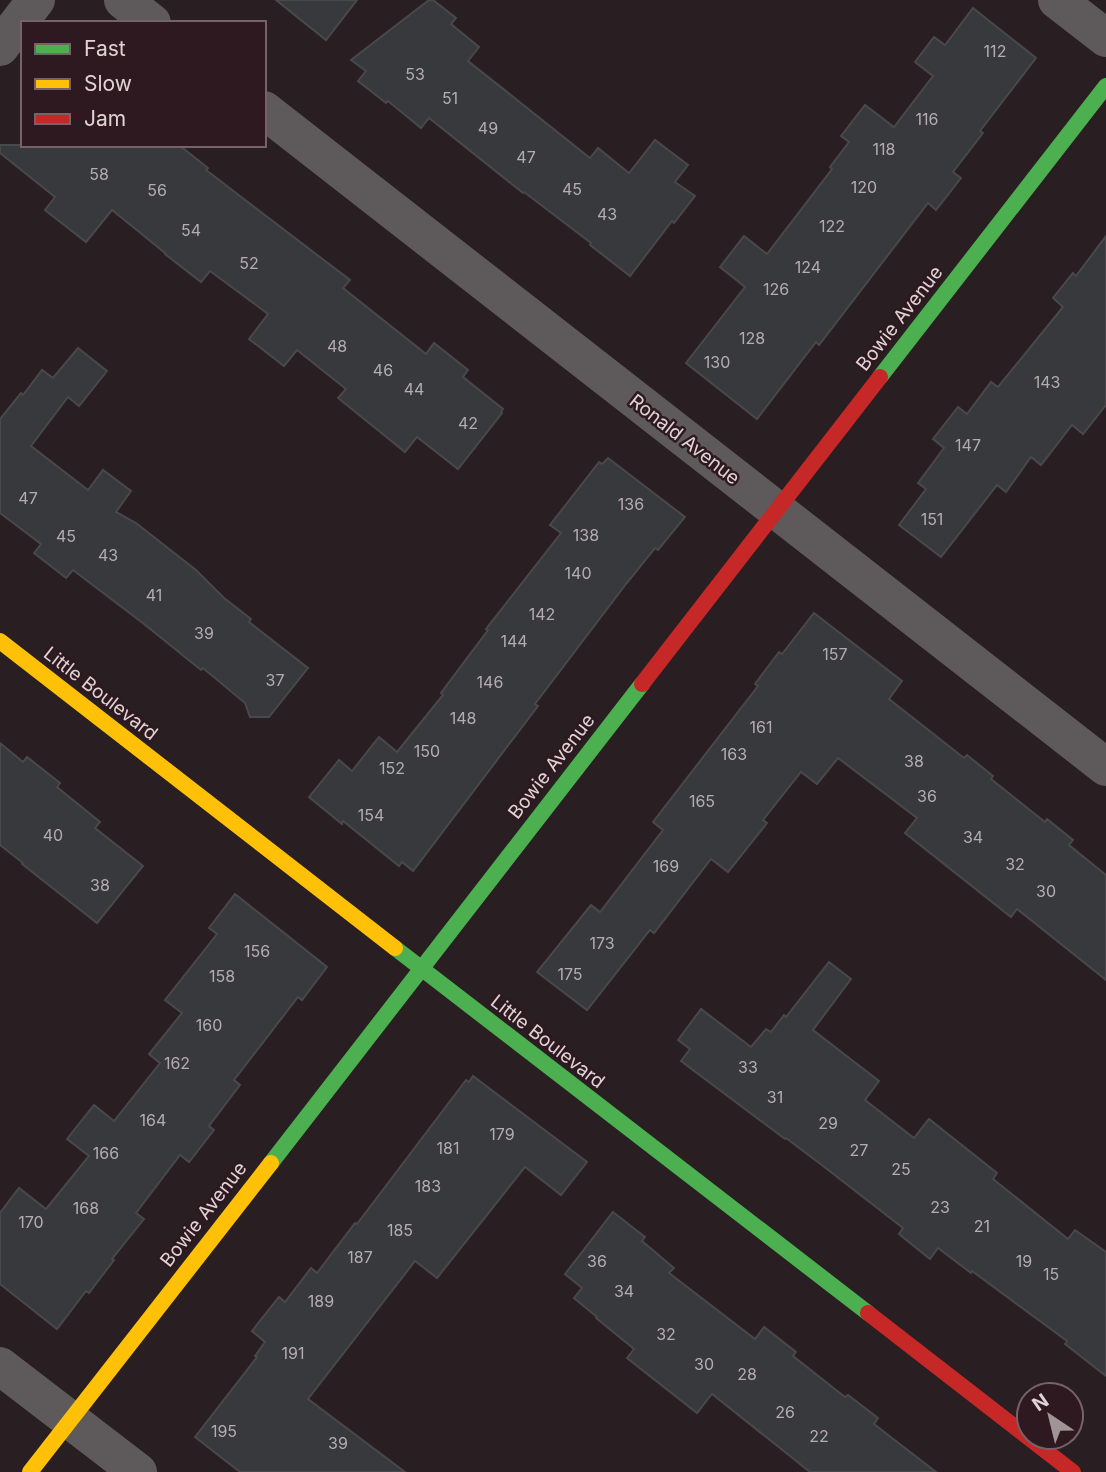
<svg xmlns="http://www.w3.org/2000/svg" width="1106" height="1472" font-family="Inter,sans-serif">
<rect width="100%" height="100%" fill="#291e21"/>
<g fill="#37393c" stroke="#49484b" stroke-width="2">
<path d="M276,0H357L326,40Z"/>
<path d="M429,0H433L456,18L451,24L479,47L468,61L590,158L598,148L629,173L655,140L688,165L675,182L695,196L674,223L672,221L630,276L590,245L591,243L524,192L523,193L429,118L421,128L388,101L386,103L358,81L366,71L351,60Z"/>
<path d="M973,8L1036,58L980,131L983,133L953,172L961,178L936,210L928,203L819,345L816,342L757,419L686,363L745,287L720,267L744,236L767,254L832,169L830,167L849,142L841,136L865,105L894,127L933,76L915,62L934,37L945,45Z"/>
<path d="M0,145H179L208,168L206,170L350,280L343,288L426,354L434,343L468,370L463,377L503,409L501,412L502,413L458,469L417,437L405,452L338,398L346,389L297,350L284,366L249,339L268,314L210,271L201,282L165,254V253L112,210L86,242L45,210L55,197L0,153Z"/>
<path d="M1106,236V405L1083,434L1072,425L1041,465L1031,457L1006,492L997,485L941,557L899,525L926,489L918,483L944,448L933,439L958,407L967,414L991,382L998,387L1063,307L1053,298L1073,273L1076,276Z"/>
<path d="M78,348L107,371L79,406L68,397L31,446L88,490L103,470L131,491L116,512L136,523L196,570L224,598L251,619L249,622L308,668L269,717H250L245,703L203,668L201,670L144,624L73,570L66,578L34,553L41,544L0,513V419L21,393L23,395L42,370L53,378Z"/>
<path d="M608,458L685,517L658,550L655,548L626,584L535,704L538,706L413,871L402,862L399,866L343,821L342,824L309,797L339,760L352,771L379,737L397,752L443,695L441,693L488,630L486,629L561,533L550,525L599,462L602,464Z"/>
<path d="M814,613L902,681L889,699L964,758L967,755L993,776L991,779L1045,822L1047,819L1073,840L1069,845L1106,875V980L1017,909L1011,917L905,833L917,818L838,758L817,784L801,772L763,820L767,823L728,872L711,859L654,933L650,930L587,1010L537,972L591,905L600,912L663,830L653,822L758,686L755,684L779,652L782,654Z"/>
<path d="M0,743L23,762L27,757L60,783L57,787L100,822L95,828L143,866L97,923L22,864L23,863L0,845Z"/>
<path d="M235,894L327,967L302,1000L298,997L234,1080L240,1085L209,1126L214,1130L189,1162L180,1155L136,1213L144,1219L112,1259L114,1260L89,1293L86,1291L57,1329L0,1284V1213L19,1188L46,1209L89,1156L67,1139L94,1105L114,1121L160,1063L149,1054L182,1013L165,1000L217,934L209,928Z"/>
<path d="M829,962L851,979L813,1030L879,1081L865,1100L914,1138L929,1119L997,1173L993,1179L1068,1239L1075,1230L1106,1252V1376L1065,1344L1067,1341L972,1271L971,1273L938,1248L930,1259L899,1234L903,1228L823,1166L786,1138L785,1139L681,1061L690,1049L678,1040L701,1009L751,1047L766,1029L771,1032L784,1015L786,1017Z"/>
<path d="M473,1076L587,1162L561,1195L525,1167L437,1278L415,1261L308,1399L405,1472H240L195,1437L257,1357L255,1356L265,1342L252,1331L279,1297L285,1302L311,1268L317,1273L355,1223L357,1224L466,1080L469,1082Z"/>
<path d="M613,1212L645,1237L642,1241L674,1268L669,1273L755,1339L764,1327L796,1352L793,1356L845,1397L848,1395L878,1418L874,1424L936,1472H810L712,1394L697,1413L627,1358L634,1349L596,1318L597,1317L574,1298L582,1288L565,1274Z"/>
</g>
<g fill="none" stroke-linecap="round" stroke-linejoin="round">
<g stroke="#5e5a5b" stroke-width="38">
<path d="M123,0L152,23"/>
<path d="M1057,0L1106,38"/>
<path d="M0,47L36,0"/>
<path d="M264,110L1106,767"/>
<path d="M0,1366L138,1472"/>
</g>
<g stroke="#4caf50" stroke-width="16">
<path d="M880,377L1106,86"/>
<path d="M395,948L868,1313"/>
<path d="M271,1163L642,684"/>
</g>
<g stroke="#ffc107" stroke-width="16">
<path d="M0,641L395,948"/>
<path d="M30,1472L271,1163"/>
</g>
<g stroke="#c62828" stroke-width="16">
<path d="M642,684L880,377"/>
<path d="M868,1313L1073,1472"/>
</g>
</g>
<g text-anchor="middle" stroke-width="5" stroke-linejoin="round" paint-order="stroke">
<g font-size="16" fill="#b6acb0">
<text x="995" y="57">112</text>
<text x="415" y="80">53</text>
<text x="450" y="104">51</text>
<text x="927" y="125">116</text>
<text x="488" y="134">49</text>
<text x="884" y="155">118</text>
<text x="526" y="163">47</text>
<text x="99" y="180">58</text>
<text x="864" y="193">120</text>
<text x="572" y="195">45</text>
<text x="157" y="196">56</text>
<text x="607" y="220">43</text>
<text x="832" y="232">122</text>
<text x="191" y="236">54</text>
<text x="249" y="269">52</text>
<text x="808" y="273">124</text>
<text x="776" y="295">126</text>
<text x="752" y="344">128</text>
<text x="337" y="352">48</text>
<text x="717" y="368">130</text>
<text x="383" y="376">46</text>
<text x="1047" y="388">143</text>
<text x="414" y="395">44</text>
<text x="468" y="429">42</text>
<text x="968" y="451">147</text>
<text x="28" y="504">47</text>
<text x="631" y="510">136</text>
<text x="932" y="525">151</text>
<text x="586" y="541">138</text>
<text x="66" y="542">45</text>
<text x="108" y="561">43</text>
<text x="578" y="579">140</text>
<text x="154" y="601">41</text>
<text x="542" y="620">142</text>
<text x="204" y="639">39</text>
<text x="514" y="647">144</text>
<text x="835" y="660">157</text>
<text x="275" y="686">37</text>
<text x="490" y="688">146</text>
<text x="463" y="724">148</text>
<text x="761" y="733">161</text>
<text x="427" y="757">150</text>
<text x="734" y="760">163</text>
<text x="914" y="767">38</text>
<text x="392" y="774">152</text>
<text x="927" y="802">36</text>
<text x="702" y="807">165</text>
<text x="371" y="821">154</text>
<text x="53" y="841">40</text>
<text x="973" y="843">34</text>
<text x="1015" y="870">32</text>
<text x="666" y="872">169</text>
<text x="100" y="891">38</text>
<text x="1046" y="897">30</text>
<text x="602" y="949">173</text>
<text x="257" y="957">156</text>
<text x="570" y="980">175</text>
<text x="222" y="982">158</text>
<text x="209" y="1031">160</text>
<text x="177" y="1069">162</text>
<text x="748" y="1073">33</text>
<text x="775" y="1103">31</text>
<text x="153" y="1126">164</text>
<text x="828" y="1129">29</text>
<text x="502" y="1140">179</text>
<text x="448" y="1154">181</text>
<text x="859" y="1156">27</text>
<text x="106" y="1159">166</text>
<text x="901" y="1175">25</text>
<text x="428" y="1192">183</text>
<text x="940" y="1213">23</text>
<text x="86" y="1214">168</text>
<text x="31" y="1228">170</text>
<text x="982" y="1232">21</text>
<text x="400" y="1236">185</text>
<text x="360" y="1263">187</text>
<text x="597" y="1267">36</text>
<text x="1024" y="1267">19</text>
<text x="1051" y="1280">15</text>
<text x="624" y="1297">34</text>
<text x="321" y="1307">189</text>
<text x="666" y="1340">32</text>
<text x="293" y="1359">191</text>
<text x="704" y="1370">30</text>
<text x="747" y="1380">28</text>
<text x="785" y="1418">26</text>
<text x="224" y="1437">195</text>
<text x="819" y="1442">22</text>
<text x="338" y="1449">39</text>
</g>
<g font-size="19" fill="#e0d3d6" stroke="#2d191f">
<text transform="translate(899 318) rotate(-52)" y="7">Bowie Avenue</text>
<text transform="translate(685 439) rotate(38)" y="7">Ronald Avenue</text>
<text transform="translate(101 693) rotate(38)" y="7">Little Boulevard</text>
<text transform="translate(551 766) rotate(-52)" y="7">Bowie Avenue</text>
<text transform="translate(548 1041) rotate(38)" y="7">Little Boulevard</text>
<text transform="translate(203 1214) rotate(-52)" y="7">Bowie Avenue</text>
</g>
</g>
<rect x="21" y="21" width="245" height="126" fill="#2d191f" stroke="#756368" stroke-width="2"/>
<rect x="35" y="44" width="35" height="10" fill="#4caf50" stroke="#756368" stroke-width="2"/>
<text x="84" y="56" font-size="21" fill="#e0d3d6">Fast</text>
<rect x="35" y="79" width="35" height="10" fill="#ffc107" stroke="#756368" stroke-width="2"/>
<text x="84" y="91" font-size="21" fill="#e0d3d6">Slow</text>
<rect x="35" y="114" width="35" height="10" fill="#c62828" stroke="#756368" stroke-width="2"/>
<text x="84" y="126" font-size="21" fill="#e0d3d6">Jam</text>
<g transform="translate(1050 1416) rotate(325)"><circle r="33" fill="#2d191f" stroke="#756368" stroke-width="2"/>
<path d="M0-5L12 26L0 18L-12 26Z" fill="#a09497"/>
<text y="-10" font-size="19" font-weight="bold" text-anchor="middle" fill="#e0d3d6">N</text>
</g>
</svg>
